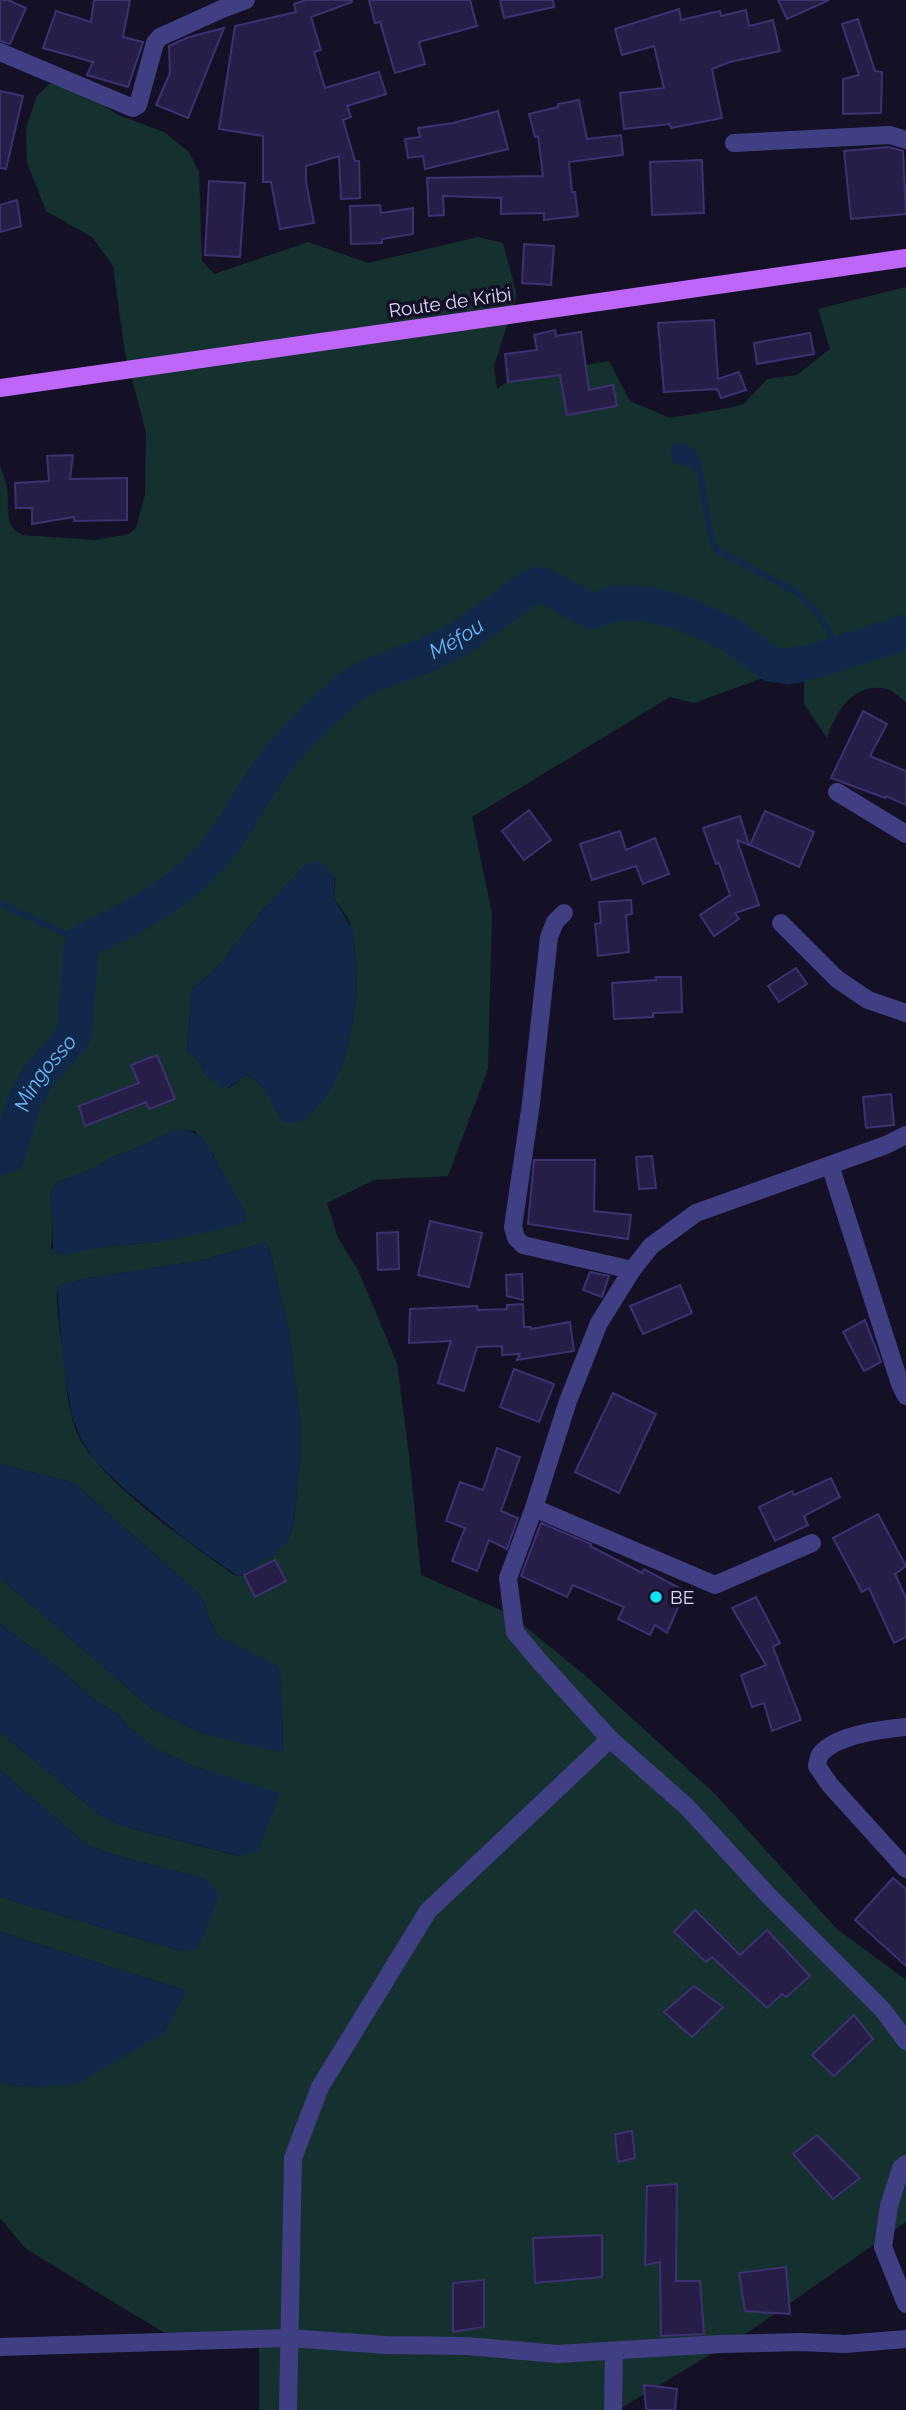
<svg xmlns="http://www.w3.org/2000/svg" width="906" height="2410" font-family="Raleway,sans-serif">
<rect width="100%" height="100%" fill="#141127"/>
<path fill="#14312f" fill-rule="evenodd" d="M49,84L75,86L118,115L164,132L189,152L199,172L202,261L214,274L308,242L368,263L478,237L503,243L517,295L494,366L497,389L514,377L609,361L630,401L670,418L728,408L744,404L767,379L797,375L830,349L818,309L906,287V702C900,698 894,691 887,689C854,681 835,712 827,738L804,704V680L760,679L694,703L670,697L472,817L492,914L488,1069L448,1176L374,1180L327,1203L338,1238L358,1270L397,1363L410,1463L421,1575L510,1614L587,1677L716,1795L837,1929L906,1980V2222L756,2327L618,2410H259V2347L163,2332L26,2249L0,2218V2083L22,2087L187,1991L0,1932V1897L181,1951L206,1879L114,1855L87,1845L0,1770V1732L101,1816L123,1826L239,1856L272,1811L279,1794L193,1766L156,1749L127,1726L118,1714L96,1701L54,1664L0,1624V1578L152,1709L201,1733L283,1752L281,1677L277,1666L218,1636L210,1621L202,1596L74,1483L0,1464V466C3,474 6,481 7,489C10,508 2,526 23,535L95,540L129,534L136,528L145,495L146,432L125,353L113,266L92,237L46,211L27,162L26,128L37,96ZM305,865L335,878L334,898L349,920L354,941L357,985L353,1021L343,1064L279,1117C272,1101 263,1081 246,1075L229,1088L207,1077L198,1060L187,1051L192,989L216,969L261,912ZM174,1130L195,1131L213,1154L229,1188L158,1242L101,1247L57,1255L51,1248L53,1222L50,1193L57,1182L88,1171L113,1157L135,1149ZM264,1243L267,1244L270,1251L289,1332L299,1412L300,1456L294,1523L287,1543L243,1576L234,1575C190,1543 103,1484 79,1437C67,1412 66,1380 63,1353C61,1332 56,1310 57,1289L58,1286L84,1279L204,1260Z"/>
<g fill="#11284b">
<path d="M683,443C695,448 705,460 700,473L694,472L687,465L673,463L671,448L673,444Z"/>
<path d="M312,861L324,865L334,875V898L353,931L357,985L353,1021L343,1064L329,1094L306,1119L292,1123H284C271,1108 267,1083 246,1075L226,1089L207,1077L198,1060L187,1051L192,989L216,969L261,912L305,865Z"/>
<path d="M174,1130H187L202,1136L246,1213V1221L231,1227L158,1242L101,1247L62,1255H57L53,1251V1222L50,1193L52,1188L57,1182L88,1171L113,1157L135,1149Z"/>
<path d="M264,1243L267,1244L270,1251L289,1332L299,1412L300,1456L294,1523L287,1543L272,1556L239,1577L189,1542L127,1491L96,1462L81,1439L72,1416L65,1376L57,1289L58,1286L84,1279L204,1260Z"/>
<path d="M0,1464L74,1483L202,1596L210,1621L218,1636L278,1666L281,1677L283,1753L201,1733L152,1709L0,1578Z"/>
<path d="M0,1624L54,1664L96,1701L118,1714L127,1726L156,1749L193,1766L280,1793L258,1851L240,1856L123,1826L101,1816L0,1732Z"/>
<path d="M0,1770L87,1845L114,1855L206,1879L220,1894L198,1949L181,1951L0,1897Z"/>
<path d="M0,1932L187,1991L164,2033L75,2085L22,2087L0,2083Z"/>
</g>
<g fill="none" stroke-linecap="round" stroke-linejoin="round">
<g stroke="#11284b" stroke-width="6">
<path d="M700,473L710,531L715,549L798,593L820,616L834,641"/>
<path d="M0,903L82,942"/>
</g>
<path stroke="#11284b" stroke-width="35" id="s1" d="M0,1158L8,1155L24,1101L40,1074L74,1036L82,942C132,918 170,900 209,859C232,835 249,798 269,771C289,743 316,717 342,694C369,670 405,666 437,650C471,634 499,609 529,588L541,584L593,612L614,603L650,604L688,615L731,635L770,664L789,667L822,659L906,632"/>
</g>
<g fill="#261e47" stroke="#3d3172" stroke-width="2">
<path d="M0,0H8L26,8L10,44L0,41Z"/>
<path d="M94,0H130L123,37L143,42L128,87L87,75L93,62L43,48L56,11L91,22Z"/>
<path d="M306,0H352V2L311,17L321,50L314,52L325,88L379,72L386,94L347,106L351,117L343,120L355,161H359L360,198L341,199L339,156L306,166V182L314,223L280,229L271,182H263V136L219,129L235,26L296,12L294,4Z"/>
<path d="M369,0H470L477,26L419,42L425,64L395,73L380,22L375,23Z"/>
<path d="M500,0H553L554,7L504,18Z"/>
<path d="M778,0H829L787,19Z"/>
<path d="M679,9L681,20L720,11L721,16L746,10L749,26L773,20L780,51L730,62L712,69L722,118L671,128L670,124L624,129L620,93L664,88L654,46L622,55L615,29Z"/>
<path d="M858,19L875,71L882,72L881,113L843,114V79L859,75L842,24Z"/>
<path d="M224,28L188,118L156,105L170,73L169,46L189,37Z"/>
<path d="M0,91L23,96L6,169L0,168Z"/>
<path d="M579,100L587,139L621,135L623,155L569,162L572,192H575L578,216L544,220V213L501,214V198L443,196L444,215L429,216L427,178L543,176L538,136L535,137L529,114L558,107V104Z"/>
<path d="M498,111L508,149L425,169L423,156L408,158L405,139L420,137L418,128L453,123Z"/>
<path d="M889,147L903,151L906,214L851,219L844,151Z"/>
<path d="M702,160L704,213L652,215L650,162Z"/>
<path d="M209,181L245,183L240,257L205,255Z"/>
<path d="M17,200L21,226L0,232V205Z"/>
<path d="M380,205L381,213L413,208V234L382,239V243L351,244L350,206Z"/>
<path d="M524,244L554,246L551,285L522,283Z"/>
<path d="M714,320L718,379L739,372L746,390L721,398L717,389L664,392L658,323Z"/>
<path d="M555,330L556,336L581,332L589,390L613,385L617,406L567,415L560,375L508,382L505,354L537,350L534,335Z"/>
<path d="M810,333L814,354L757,364L754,343Z"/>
<path d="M73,455L70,479L127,478V520L74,521V517L32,524V508H16L15,483L49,481L47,456Z"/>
<path d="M863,711L887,724L870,756L906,771V805L886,796L885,798L831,778Z"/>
<path d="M529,810L551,840L524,860L502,831Z"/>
<path d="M765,811L814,832L799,867L750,845Z"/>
<path d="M740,816L749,845L737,840L759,905L735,913L739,919L714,936L700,915L730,895L719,863L716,864L703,828Z"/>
<path d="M620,831L626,850L655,838L669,874L643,884L636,866L592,880L580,844Z"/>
<path d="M631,900L632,914L626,915L629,952L598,956L595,924L601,923L599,902Z"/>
<path d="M796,968L807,984L779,1002L768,986Z"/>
<path d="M656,977H681L682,1012L653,1013V1017L614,1019L612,983L656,980Z"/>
<path d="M157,1055L175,1099L149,1109L146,1102L85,1126L79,1106L139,1083L131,1065Z"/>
<path d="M891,1094L894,1125L866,1128L863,1097Z"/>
<path d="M652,1156L656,1188L639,1189L636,1157Z"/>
<path d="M534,1160H595L594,1211L631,1215L628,1239L528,1224Z"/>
<path d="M430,1221L482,1233L469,1287L418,1275Z"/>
<path d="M398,1232L399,1269L378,1270L377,1233Z"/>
<path d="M590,1272L609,1276L602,1297L583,1290Z"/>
<path d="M522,1274L523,1300L507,1296L506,1275Z"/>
<path d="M680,1285L692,1313L643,1334L630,1306Z"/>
<path d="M523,1304L524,1327H531V1329L570,1322L574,1351L517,1360L520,1354L502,1355V1346L477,1347L464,1391L438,1383L451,1341L409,1343L410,1309L477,1306L478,1310L507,1309V1305Z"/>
<path d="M865,1320L881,1362L864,1371L843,1332Z"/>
<path d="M514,1369L554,1384L539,1422L500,1407Z"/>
<path d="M613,1393L656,1414L619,1493L575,1472Z"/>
<path d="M497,1448L520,1457L501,1511L518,1518L507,1549L489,1540L477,1571L452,1561L465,1528L446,1521L460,1482L483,1490Z"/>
<path d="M831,1478L840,1497L804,1516L808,1525L775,1541L759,1507L792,1491L794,1495Z"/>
<path d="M878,1514L906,1566L895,1574L906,1598V1637L894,1643L869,1588L862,1592L833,1538Z"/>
<path d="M541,1523L591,1544L590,1546L642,1573L644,1569L685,1591L667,1633L655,1625L650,1635L618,1619L624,1607L573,1585L567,1597L521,1576Z"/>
<path d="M275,1560L286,1581L255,1597L244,1575Z"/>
<path d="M756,1597L780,1643L773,1647L801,1720L772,1731L764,1703L752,1707L741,1675L766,1665L732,1608Z"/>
<path d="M893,1878L906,1889V1966L855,1920Z"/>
<path d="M695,1910L740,1955L767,1930L810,1976L786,1997L782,1994L767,2008L712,1957L706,1962L674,1932Z"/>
<path d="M694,1986L723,2007L692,2037L664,2012Z"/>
<path d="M854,2015L873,2039L834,2076L812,2055Z"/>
<path d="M632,2131L635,2158L618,2162L615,2134Z"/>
<path d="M817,2135L860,2178L833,2199L793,2154Z"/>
<path d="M677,2184L676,2281H700L704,2334L661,2336L660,2262L645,2265L647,2186Z"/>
<path d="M602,2235V2277L535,2283L533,2238Z"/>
<path d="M786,2267L790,2314L745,2311L739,2273Z"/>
<path d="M484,2280V2327L453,2332V2283Z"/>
<path d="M644,2385L677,2389L675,2410H646Z"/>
</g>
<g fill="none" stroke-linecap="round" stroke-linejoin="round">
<g stroke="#403f84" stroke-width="18">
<path d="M0,52L133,108L138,105L155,43L160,37L222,9L246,0"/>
<path d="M734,143L890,135L906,140"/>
<path d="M837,792L906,834"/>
<path d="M564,913L555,922L549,937L531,1103L513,1227L516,1238L523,1245L632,1270"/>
<path d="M781,923L837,979L868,1000L906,1013"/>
<path d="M906,1135L886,1145L696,1213L651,1246L632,1270L599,1323L568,1401L534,1508L508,1578L515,1632L540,1662L610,1739L687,1807L767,1894L883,2010L906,2041"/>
<path d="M830,1165L900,1384L906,1396"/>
<path d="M534,1508L715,1585L812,1543"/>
<path d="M906,1727C884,1729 834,1735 820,1755C818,1758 818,1762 817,1766L830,1785L906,1869"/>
<path d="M906,2164L901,2168L889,2206L883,2247L906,2304"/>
<path d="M0,2347L289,2338L386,2345L466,2346L558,2354L720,2344L800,2342L845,2344L906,2339"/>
<path d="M288,2410L293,2158L320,2087L428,1911L610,1739"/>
<path d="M613,2410L614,2351"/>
</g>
<path stroke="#be66f7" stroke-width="18" d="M0,388L906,258"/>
</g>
<circle fill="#10e1f3" stroke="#141127" stroke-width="2.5" cx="656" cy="1597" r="7"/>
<g text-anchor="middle" stroke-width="7" stroke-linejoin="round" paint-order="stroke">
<g font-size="19" fill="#ddd9fd" stroke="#141127">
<text transform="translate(450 302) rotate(-8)" y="7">Route de Kribi</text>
</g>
<g font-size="19" fill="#ddd9fd" stroke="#141127" text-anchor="start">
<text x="670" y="1604">BE</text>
</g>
<g font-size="21" font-style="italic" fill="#6dbaf8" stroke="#141127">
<text dy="7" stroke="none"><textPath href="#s1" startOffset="735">Méfou</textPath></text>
<text dy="7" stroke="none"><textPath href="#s1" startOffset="100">Mingosso</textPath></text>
</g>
</g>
</svg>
